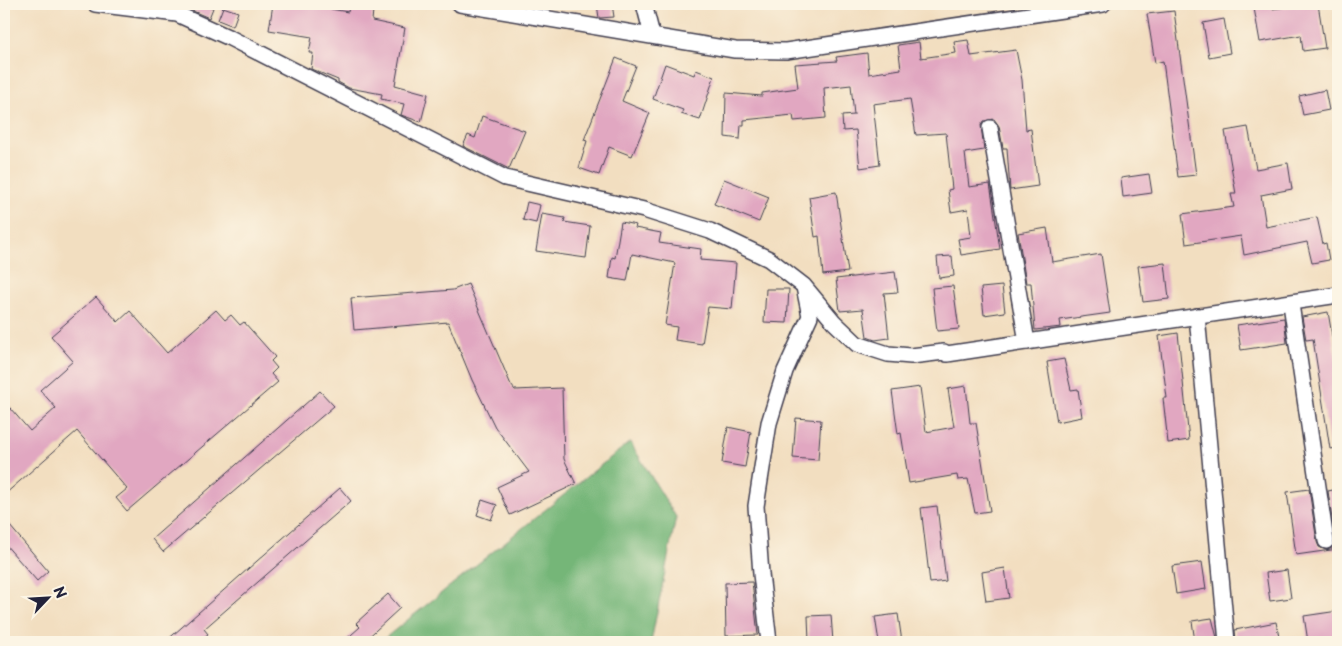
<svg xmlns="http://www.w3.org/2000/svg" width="1342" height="646" font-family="'Playpen Sans',sans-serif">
<rect width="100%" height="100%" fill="#fcf5e5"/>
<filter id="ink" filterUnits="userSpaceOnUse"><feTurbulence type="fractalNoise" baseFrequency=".02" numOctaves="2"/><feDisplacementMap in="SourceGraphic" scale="10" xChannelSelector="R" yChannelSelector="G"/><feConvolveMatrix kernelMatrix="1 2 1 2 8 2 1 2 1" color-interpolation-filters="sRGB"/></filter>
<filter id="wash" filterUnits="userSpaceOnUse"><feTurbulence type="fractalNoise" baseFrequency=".0096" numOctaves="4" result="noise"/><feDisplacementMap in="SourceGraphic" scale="20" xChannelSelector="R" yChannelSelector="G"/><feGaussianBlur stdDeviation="1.12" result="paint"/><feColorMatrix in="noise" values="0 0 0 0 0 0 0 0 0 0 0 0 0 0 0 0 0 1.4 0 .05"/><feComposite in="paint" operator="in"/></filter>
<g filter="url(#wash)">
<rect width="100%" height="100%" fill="#f2dec0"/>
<path fill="#75b678" stroke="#4c6c5a" d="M630,442L676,517L651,642H380Z"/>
<g id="blocks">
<g fill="#e1a7c1">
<path d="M197,4H204L213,8L209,18L193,11Z"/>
<path d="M273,4H302L348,12L349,7L373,10L372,21L405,28L395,85L428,94L421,122L401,115L404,104L381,99L382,94L349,88L338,82V80L311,69L313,53H309L312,37L269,30Z"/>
<path d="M597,4H612L614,17L599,18Z"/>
<path d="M1308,4H1318L1325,48L1303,51L1301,35L1260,42L1254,8L1271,5L1272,9Z"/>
<path d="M223,7L238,12L233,26L218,20Z"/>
<path d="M1174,11L1196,175L1178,177L1163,61L1155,63L1147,14Z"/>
<path d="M1224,19L1230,53L1209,57L1203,23Z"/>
<path d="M968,40L971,56L1016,50L1022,80L1026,130L1031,129L1038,186L1010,190L1007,148H1003L999,126L994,119L984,121L981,125L984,150L965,153L969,187L990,184L1000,249L961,255L958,239L971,237L968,209L951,212L948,190L952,189L946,133L916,135L910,99L873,104L880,165L860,168L856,130L843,131L842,116L854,115L851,85L824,88L826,118L794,121L793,115L744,120V125H741L740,139L725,137L726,93L762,96V93L798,88L795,64L837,61L836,57L867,53L869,74L901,69L898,45L919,42L921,58L956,53L954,42Z"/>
<path d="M616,58L636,66L622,101L650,113L632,156L609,147L599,175L579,168L587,141L584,140Z"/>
<path d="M665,64L694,75L696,70L714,77L700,120L681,114L683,110L653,99Z"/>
<path d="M1325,90L1329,110L1303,115L1299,96Z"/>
<path d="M482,116L525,131L509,169L463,146L468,135L475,138Z"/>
<path d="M1248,127L1256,169L1288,163L1292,189L1261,195L1266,227L1317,217L1323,244L1326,243L1329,260L1312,263L1307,242L1244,255L1241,236L1186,244L1182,214L1234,207L1231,194H1236L1225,131Z"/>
<path d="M1149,174L1152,193L1123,197L1121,178Z"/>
<path d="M724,179L769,197L759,222L714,204Z"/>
<path d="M836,192L848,272L823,275L819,236L815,237L809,197Z"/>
<path d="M527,202L540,205L536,223L523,220Z"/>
<path d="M542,214L565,218L564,222L590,226L586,258L536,251Z"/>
<path d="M621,222L636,225L635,228L661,233L659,243L701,249L700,260L736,263L732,309L708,307L702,344L675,340L677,327L665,325L675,263L632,254L627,281L609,278L612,257L615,258Z"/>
<path d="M1047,228L1052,262L1101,254L1110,313L1060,320L1061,327L1035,330L1031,283H1026L1018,233Z"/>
<path d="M952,256L954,276L939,278L937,257Z"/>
<path d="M1165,263L1169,299L1143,302L1138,266Z"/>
<path d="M895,272L898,292L884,293L889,338L875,340L867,337L863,309L840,311L836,279Z"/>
<path d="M468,284L511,385L515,390L562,388L564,459L576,484L510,515L497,487L529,472L495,427L472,380L448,322L354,330L351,298L453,290Z"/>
<path d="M953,286L959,329L937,331L932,288Z"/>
<path d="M1002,286L1005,312L984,315L981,288Z"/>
<path d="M766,289H789L787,323L764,322Z"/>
<path d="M96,297L118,322L130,311L167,353L216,310L225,320L231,315L240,325L244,322L275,357L271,361L277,368L271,374L278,382L127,511L116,498L127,489L77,431L4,495V401L30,431L56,408L40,390L73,361L51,336Z"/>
<path d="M1328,312L1338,370V448L1330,449L1313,339L1306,340L1302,317Z"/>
<path d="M1284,318L1287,343L1241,350L1237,325Z"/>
<path d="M1178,333L1189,440L1168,443L1163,398H1167L1159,336Z"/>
<path d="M1064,359L1071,390L1078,389L1082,417L1057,422L1047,362Z"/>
<path d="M966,386L970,423H976L990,511L975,513L968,479L958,480L957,475L909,483L901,433L898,434L892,391L920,387L926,432L954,427L948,389Z"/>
<path d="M320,391L334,406L163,552L152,539Z"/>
<path d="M796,418L821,420L818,460L793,458Z"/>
<path d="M728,427L751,432L745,467L722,463Z"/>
<path d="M340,488L351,501L204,629L208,634L198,642H165Z"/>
<path d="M1309,489L1317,542L1319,547L1327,550L1332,548L1335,540L1328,491L1338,489V549L1296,555L1287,492Z"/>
<path d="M482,500L497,505L491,520L477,515Z"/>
<path d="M937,506L946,581L930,583L921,508Z"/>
<path d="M4,519L48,571L37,581L4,543Z"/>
<path d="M1202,562L1206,589L1176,594L1172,566Z"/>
<path d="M1005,568L1009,598L986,601L982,572Z"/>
<path d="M1287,570L1291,598L1270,601L1266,573Z"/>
<path d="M752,582L758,635L726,636L725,583Z"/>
<path d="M388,594L400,608L363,642H343L360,627L356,623Z"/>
<path d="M1338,611V642H1308L1304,616Z"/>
<path d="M898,614L902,642H879L875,617Z"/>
<path d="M831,615L833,642H809L808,616Z"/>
<path d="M1212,618L1218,642H1195L1192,621Z"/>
<path d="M1276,622L1280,642H1236L1235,630Z"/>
</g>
</g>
</g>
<g filter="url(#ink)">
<use href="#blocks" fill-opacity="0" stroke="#413e4f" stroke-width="1"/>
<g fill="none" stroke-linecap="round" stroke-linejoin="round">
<defs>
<g id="street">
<path d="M95,4L177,14L230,38L505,178L644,210L710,231L769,259L804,286L834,322L857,344L888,354L911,356L944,352L947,354L1338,295"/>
<path d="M460,4L735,50L786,51L1103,4"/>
<path d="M644,4L652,35"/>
<path d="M990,128L1027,342"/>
<path d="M1291,304L1326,541"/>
<path d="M1197,316L1227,642"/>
<path d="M769,642L761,574L756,506L769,423L785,371L810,316L804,287"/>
</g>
</defs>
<use href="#street" stroke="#413e4f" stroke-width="18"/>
<use href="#street" stroke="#fff" stroke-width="15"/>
</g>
</g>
<rect width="1342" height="646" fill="none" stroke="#fcf5e5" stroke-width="20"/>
<g transform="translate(48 598) rotate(65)" stroke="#fcf5e5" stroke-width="4" paint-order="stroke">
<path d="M0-4L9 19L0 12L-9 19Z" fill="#22223b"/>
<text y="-8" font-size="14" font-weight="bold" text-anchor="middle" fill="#22223b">N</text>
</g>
</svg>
